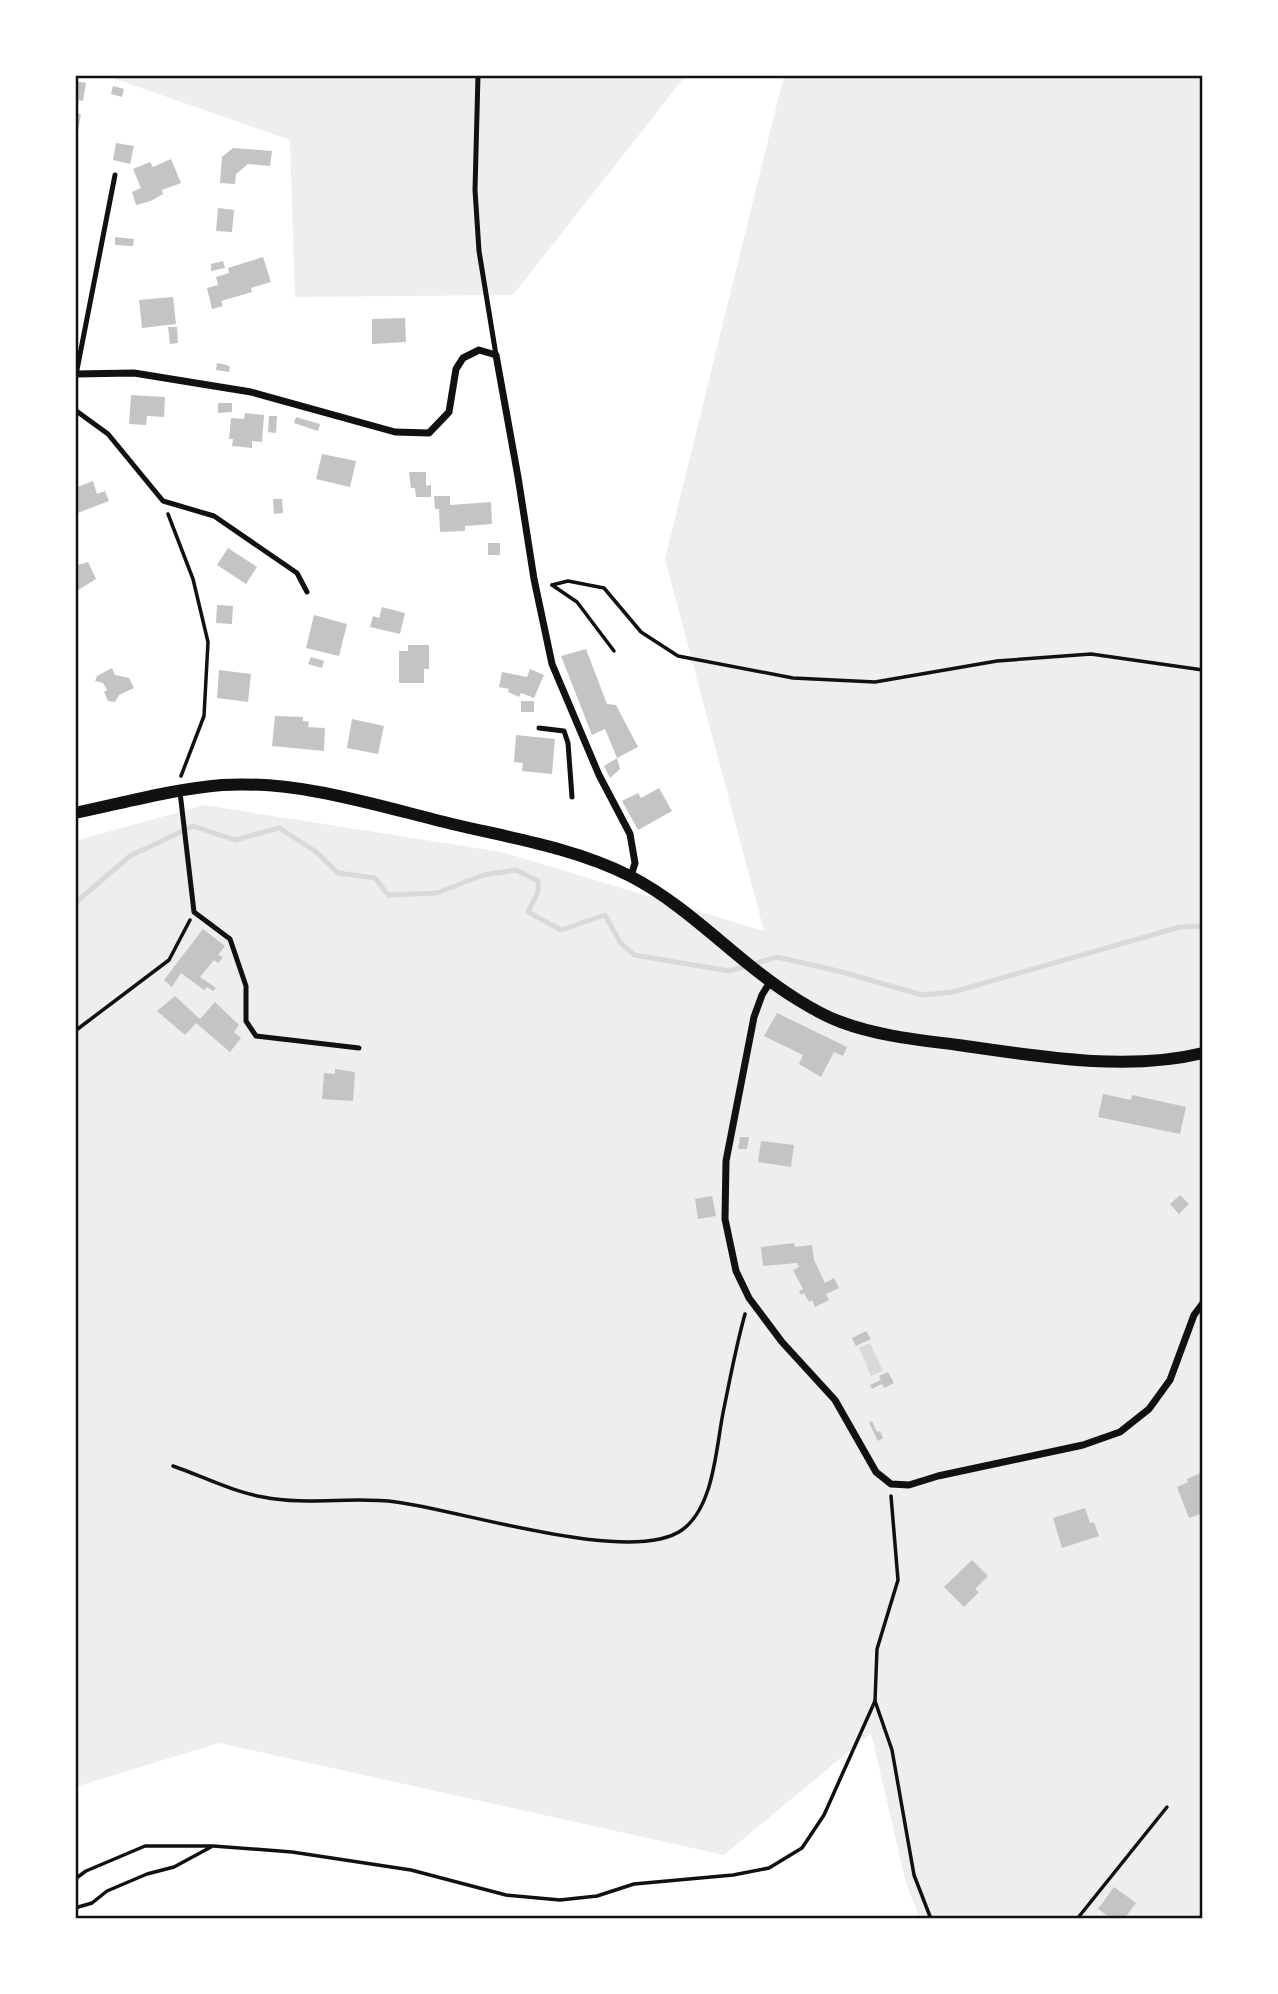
<svg xmlns="http://www.w3.org/2000/svg" width="1278" height="1994" font-family="'Space Grotesk',sans-serif">
<rect width="100%" height="100%" fill="#fff"/>
<g fill="#eee">
<path d="M104,75H686L513,295L295,297L290,140Z"/>
<path d="M784,75H1203V1919H920L906,1883L871,1733L724,1855L219,1743L75,1787V841L204,805L502,852L764,931L665,559Z"/>
</g>
<path fill="#d9d9d9" d="M870,1343L883,1371L871,1376L859,1348Z"/>
<g fill="none" stroke-linecap="round" stroke-linejoin="round">
<path stroke="#d9d9d9" stroke-width="5" d="M75,903L130,856L193,826L235,840L279,828L315,851L338,873L375,878L388,895L437,893L483,875L516,870L538,881V892L528,912L561,930L605,915L620,942L634,955L729,971L777,957L842,972L922,995L953,992L1180,927L1203,926"/>
</g>
<g fill="#c4c4c4">
<path d="M75,81L86,83L83,101L79,100L77,113L81,114L77,137Z"/>
<path d="M113,86L124,89L122,97L111,94Z"/>
<path d="M116,143L134,146L130,164L113,160Z"/>
<path d="M233,148L272,151L270,166L248,164L236,174L235,184L220,183L222,157Z"/>
<path d="M171,159L181,183L162,190L163,194L151,201L136,205L132,192L141,188L133,169L150,162L153,167Z"/>
<path d="M218,208L234,210L232,232L216,231Z"/>
<path d="M115,237L134,239L133,246L115,245Z"/>
<path d="M263,257L271,282L251,288L252,292L221,301L223,306L212,309L207,288L218,285L216,277L229,273L228,268Z"/>
<path d="M223,261L225,268L211,271V264Z"/>
<path d="M173,297L176,324L142,328L139,300Z"/>
<path d="M405,318L406,342L372,344V319Z"/>
<path d="M168,327H177L178,343L170,344Z"/>
<path d="M217,363L227,365L230,367L229,372L216,370Z"/>
<path d="M131,395L165,397L164,417L147,416L146,425L129,424Z"/>
<path d="M218,403H232V412L218,413Z"/>
<path d="M245,413L264,415L262,442L252,441V448L232,446L233,439H229L231,418L244,419Z"/>
<path d="M269,416H277L276,433L268,432Z"/>
<path d="M296,417L320,424L318,431L294,423Z"/>
<path d="M322,454L356,461L350,487L316,479Z"/>
<path d="M409,472H426V486L431,485V497H416L415,488H411Z"/>
<path d="M93,481L97,494L105,491L109,501L75,514V488Z"/>
<path d="M434,496H450V505L491,502L492,524L465,526V531L440,532L439,509H435Z"/>
<path d="M273,499H282L283,513L274,514Z"/>
<rect x="488" y="543" width="12" height="12"/>
<path d="M228,548L257,567L246,584L217,565Z"/>
<path d="M88,562L96,579L75,592V566Z"/>
<path d="M217,605L233,606L232,624L216,623Z"/>
<path d="M382,607L405,613L400,634L370,627L373,616L379,618Z"/>
<path d="M314,615L347,624L339,656L306,648Z"/>
<path d="M408,645H429V669H424V683H399V651H408Z"/>
<path d="M586,649L607,704L616,705L638,747L617,758L605,729L592,735L561,656Z"/>
<path d="M311,657L324,661L322,668L308,664Z"/>
<path d="M112,668L115,675L129,678L134,688L119,695L115,702L108,701L104,692L107,690L103,683L95,681L97,676Z"/>
<path d="M530,669L544,675L534,698L521,693L519,697L508,692L509,689L499,687L502,672L527,677Z"/>
<path d="M219,670L251,674L248,702L217,698Z"/>
<rect x="521" y="701" width="13" height="11"/>
<path d="M275,716L303,717V721L309,722L308,727L325,728L324,751L272,746Z"/>
<path d="M352,719L384,726L378,754L347,748Z"/>
<path d="M516,735L555,739L552,774L522,771L523,763L514,762Z"/>
<path d="M617,758L620,769L610,778L604,766Z"/>
<path d="M659,788L672,811L638,830L622,801L638,793L641,798Z"/>
<path d="M203,929L225,946L218,955L223,957L218,963L214,960L200,977L216,988L213,991L207,987L204,990L181,973L172,987L164,980Z"/>
<path d="M175,996L200,1019L215,1002L239,1025L234,1032L241,1038L230,1052L196,1023L185,1035L157,1011Z"/>
<path d="M777,1013L847,1047L843,1056L834,1052L821,1077L799,1064L803,1055L764,1036Z"/>
<path d="M335,1069L355,1072L353,1101L322,1099L324,1073L335,1074Z"/>
<path d="M1103,1094L1131,1100L1132,1095L1186,1107L1180,1134L1098,1117Z"/>
<path d="M740,1137H749L747,1149H738Z"/>
<path d="M761,1141L794,1145L791,1167L758,1162Z"/>
<path d="M1180,1195L1189,1204L1179,1214L1170,1204Z"/>
<path d="M712,1196L716,1216L698,1219L695,1199Z"/>
<path d="M794,1243L795,1247L812,1245L814,1260L825,1283L834,1278L839,1288L826,1294L829,1300L815,1307L812,1300L809,1302L804,1293L801,1295L799,1291L803,1289L793,1270L799,1267L797,1263L763,1266L761,1247Z"/>
<path d="M866,1331L871,1339L856,1346L852,1338Z"/>
<path d="M888,1372L894,1383L884,1388L882,1384L872,1389L870,1385L881,1380L879,1376Z"/>
<path d="M872,1421L877,1432L880,1431L883,1438L878,1441L869,1423Z"/>
<path d="M1201,1473L1203,1477V1513L1189,1518L1177,1487L1188,1482L1187,1479Z"/>
<path d="M1085,1508L1090,1523L1094,1522L1099,1536L1062,1548L1053,1518Z"/>
<path d="M972,1560L988,1576L975,1589L979,1592L964,1607L944,1587Z"/>
<path d="M1114,1887L1136,1903L1124,1919H1112L1098,1909Z"/>
</g>
<g fill="none" stroke-linecap="round" stroke-linejoin="round">
<g stroke="#111" stroke-width="3.5">
<path d="M168,514L193,579L208,642L204,716L181,776"/>
<path d="M552,585L568,581L604,588L641,632L678,656L793,678L875,682L997,661L1091,654L1203,670"/>
<path d="M552,585L577,602L614,651"/>
<path d="M75,1031L169,960L190,920"/>
<path d="M173,1466C202,1476 233,1492 263,1497C307,1506 352,1496 396,1502C460,1510 631,1566 682,1530C714,1507 716,1448 723,1413C730,1379 736,1346 745,1314"/>
<path d="M891,1496L898,1580L877,1649L875,1701L892,1750L914,1875L931,1919"/>
<path d="M75,1879L86,1871L145,1846H213L292,1852L411,1870L506,1895L560,1900L597,1896L634,1884L733,1875L769,1868L802,1848L824,1815L875,1701"/>
<path d="M75,1908L92,1903L107,1891L147,1874L174,1867L211,1847"/>
<path d="M1077,1919L1167,1807"/>
</g>
<g stroke="#111" stroke-width="5">
<path d="M478,75L475,190L479,251L496,355"/>
<path d="M75,380L115,175"/>
<path d="M75,410L108,434L163,501L214,516L297,573L307,592"/>
<path d="M539,728L564,731L568,743L572,797"/>
<path d="M180,792L194,912L230,939L246,986V1021L256,1036L359,1048"/>
</g>
<g stroke="#111" stroke-width="7">
<path d="M75,374L134,373L251,392L395,432L429,433L449,412L456,369L463,358L479,350L496,355L518,477L534,579L552,664L599,775L630,834L635,863L631,876"/>
<path d="M770,982L762,995L754,1017L726,1161L725,1219L736,1271L749,1298L782,1342L835,1400L876,1472L891,1484L909,1485L938,1476L1083,1445L1120,1432L1149,1409L1170,1380L1194,1315L1203,1303"/>
</g>
<path stroke="#111" stroke-width="12" d="M75,813C123,803 173,789 222,785C300,780 378,806 452,824C511,838 575,848 630,876C692,908 739,964 798,1000C811,1008 827,1017 841,1022C878,1036 920,1040 958,1045C1036,1056 1126,1072 1203,1053"/>
</g>
<rect width="1278" height="1994" fill="none" stroke="#ffffff" stroke-width="154"/>
<rect x="77" y="77" width="1124" height="1840" fill="none" stroke="#111" stroke-width="2.5"/>
</svg>
